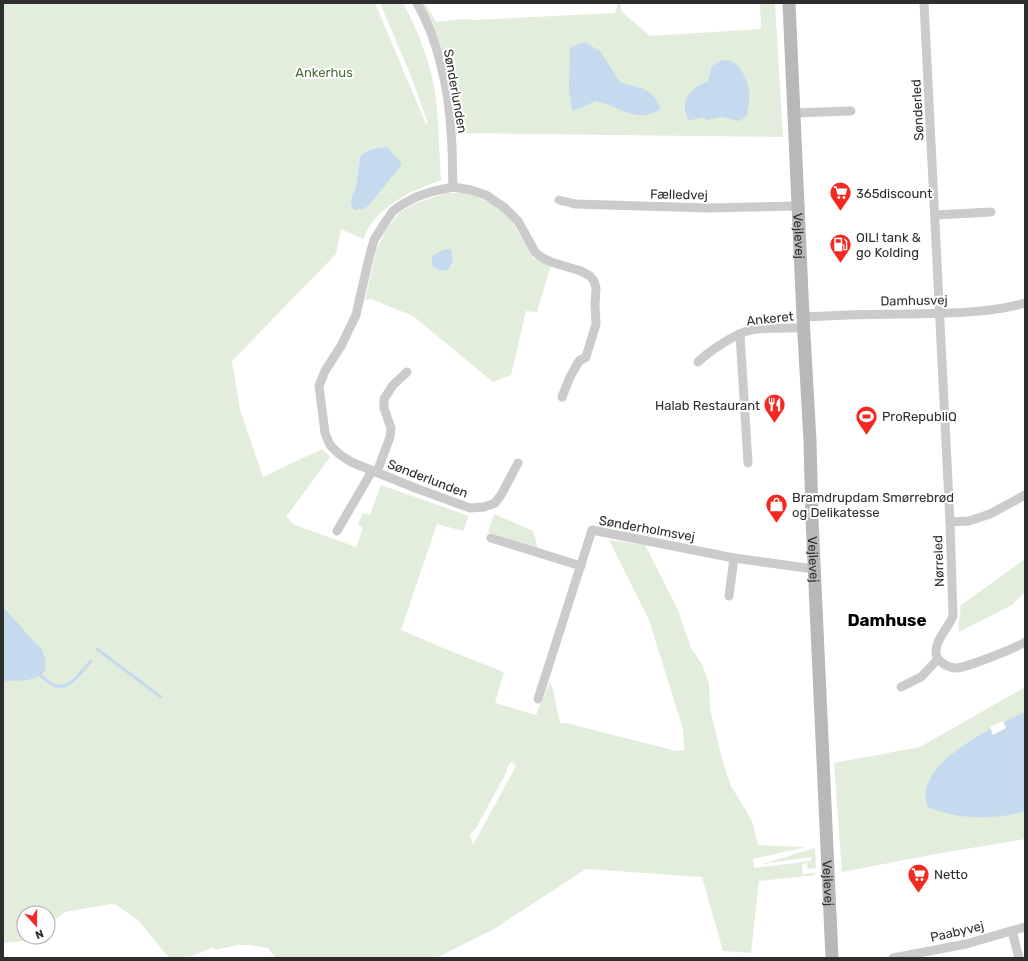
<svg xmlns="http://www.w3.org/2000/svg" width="1028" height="961" font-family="Rubik,sans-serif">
<rect width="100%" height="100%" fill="#fff"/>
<g fill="#e3eddb" fill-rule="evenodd">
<path d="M3,3H375L426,124L428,123L411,76L380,3H403C418,31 430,61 435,92C439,121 439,151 441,180C416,189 391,200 374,220C369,225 366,233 363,239L341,229L336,254L232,361L240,410L263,477L322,449L330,457L286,517L295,525L356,547L363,528L358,524L363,513L370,515L381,485L469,516L463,531L437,524L401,630L448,650L504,672L495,703L536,715L550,682L553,689L560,723H566L676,751L684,750L683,729L649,620L609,540L645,545L678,610L691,648L702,664L709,683L710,709L723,763L731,786L752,821L758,845L805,847L753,859L754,868L811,861V857L762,864L815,848L816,868L807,869V863L802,864L803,874L815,873V875L759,881L751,953L723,951L702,877L586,869L494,929L436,958H276L268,948L250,945H239L214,950V947L187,958H169L138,920L116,905L111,904L65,912L48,926V913H24V937H35L25,941L3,943ZM377,148L376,194L368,206L351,199L356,186L360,157C364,151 370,150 377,148ZM512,762L516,766L473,845L470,834L476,828L504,777L509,764Z"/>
<path d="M420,3H425L436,22L463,19L475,20L615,13L618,3H621V11L650,36L761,29L760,3H775L783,137L457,133L450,78L436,34Z"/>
<path d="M447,193H468L489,202L508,214L533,258L551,265L537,312L526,311L511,375L493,382L413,316L371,299L365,300L377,248L386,230L399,213L416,203Z"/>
<path d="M494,514L533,531L538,548L488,532Z"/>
<path d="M1025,559V592L1012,605L959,632C956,623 962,618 960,606Z"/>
<path d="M1025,687V839L941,853L842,872L834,763L920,747Z"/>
</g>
<g fill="#c5daef">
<path d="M586,43L600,51L619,81C632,88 645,85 654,97C657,101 659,104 660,109C638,125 619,106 596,101L575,110H572L569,91L570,48L580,43Z"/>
<path d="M725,60C739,60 748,79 749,92C750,100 748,108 747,115L743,119L739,121L722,117L707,120L702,117L689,121C678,102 690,88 708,81L712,66L720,61Z"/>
<path d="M387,147L401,163V166L368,206L363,209L354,210L351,205V199L356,186L360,157C365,149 377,148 387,147Z"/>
<path d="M451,249L453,260L449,269C442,272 437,271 432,264V256L443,250Z"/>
<path d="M3,607L42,650L45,658L46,669C39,683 17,680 3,681Z"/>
<path d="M1025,712V811C996,820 957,820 928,807C910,765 996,725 1025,712Z"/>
</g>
<path fill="#fff" d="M1003,721L1006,728L993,735L990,727Z"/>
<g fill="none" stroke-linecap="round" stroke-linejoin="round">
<g stroke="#c5daef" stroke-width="3">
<path d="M97,649L161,697"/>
<path d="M41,676C45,679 49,683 53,685C70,692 81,671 91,661"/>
</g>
<g stroke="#cbcbcb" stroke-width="9">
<path d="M417,3C438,39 449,91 451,132C453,150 452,169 453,187"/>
<path d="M924,3L950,522L953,616C949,627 935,640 936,652C936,661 948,668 956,668C966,668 1015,648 1025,642"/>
<path d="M794,113L851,111"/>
<path d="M559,200L575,204L708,208L798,206"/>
<path d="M935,215L991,212"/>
<path d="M803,317C837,315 870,314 904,314C944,313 986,314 1025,303"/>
<path d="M740,335L748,463"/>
<path d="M698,362C708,352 736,333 751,330C768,327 786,328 804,328"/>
<path d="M518,463L501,495L495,503L484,507L470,508L418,489L351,462L339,454L330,445L325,433L319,386L325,371L341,346L356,315L369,258L374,240L384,224L393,211L403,204L416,197L434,191L453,187L471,190L486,195L505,208L518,221L535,252L541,257L551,262L581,271L590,276L594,281L596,288L595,305L596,324L586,357L579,361L570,377L562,397"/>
<path d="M377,472L390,437L391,428L384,408V399L393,385L407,372"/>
<path d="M950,522L969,521L990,514L1025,495"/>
<path d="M337,531L372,471"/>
<path d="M491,538L581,566"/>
<path d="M729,596L734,558"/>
<path d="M901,687L921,677L938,659"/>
<path d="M538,699L592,530L734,558L814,569"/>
<path d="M1012,931L1019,958"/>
<path d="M893,958L966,944L1025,927"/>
</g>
<path stroke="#b8b8b8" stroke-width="13" id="s1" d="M789,3L803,317L810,441L812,519L832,958"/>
</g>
<defs>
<symbol id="supermarket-pin" viewBox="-11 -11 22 30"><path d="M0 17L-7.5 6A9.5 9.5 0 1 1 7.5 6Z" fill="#f42922" stroke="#fff"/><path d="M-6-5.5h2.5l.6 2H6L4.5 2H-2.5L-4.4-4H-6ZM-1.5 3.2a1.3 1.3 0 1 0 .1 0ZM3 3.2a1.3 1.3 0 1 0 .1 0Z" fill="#fff"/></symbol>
<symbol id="fuel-pin" viewBox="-11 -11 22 30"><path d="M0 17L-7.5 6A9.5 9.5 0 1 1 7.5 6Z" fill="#f42922" stroke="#fff"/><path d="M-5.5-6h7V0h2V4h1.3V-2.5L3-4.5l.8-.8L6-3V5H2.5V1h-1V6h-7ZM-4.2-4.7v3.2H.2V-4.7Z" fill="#fff"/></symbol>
<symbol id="restaurant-pin" viewBox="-11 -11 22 30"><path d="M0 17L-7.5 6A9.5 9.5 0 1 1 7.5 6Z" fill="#f42922" stroke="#fff"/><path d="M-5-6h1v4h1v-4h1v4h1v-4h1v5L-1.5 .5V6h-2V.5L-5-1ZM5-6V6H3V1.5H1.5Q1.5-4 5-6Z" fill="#fff"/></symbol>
<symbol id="stadium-pin" viewBox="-11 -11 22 30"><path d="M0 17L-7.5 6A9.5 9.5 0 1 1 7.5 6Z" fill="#f42922" stroke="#fff"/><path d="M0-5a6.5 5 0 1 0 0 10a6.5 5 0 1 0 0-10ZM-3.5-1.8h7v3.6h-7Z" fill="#fff"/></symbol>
<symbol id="shop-pin" viewBox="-11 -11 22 30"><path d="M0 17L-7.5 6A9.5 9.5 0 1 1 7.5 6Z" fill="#f42922" stroke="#fff"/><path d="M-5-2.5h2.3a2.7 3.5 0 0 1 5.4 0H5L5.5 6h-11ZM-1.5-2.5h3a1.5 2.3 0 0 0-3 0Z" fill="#fff"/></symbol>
</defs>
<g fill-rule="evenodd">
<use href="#supermarket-pin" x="828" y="180" width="25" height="34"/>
<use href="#fuel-pin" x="828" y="232" width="25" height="34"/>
<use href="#restaurant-pin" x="762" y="392" width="25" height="34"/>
<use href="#stadium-pin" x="854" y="404" width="25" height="34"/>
<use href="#shop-pin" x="764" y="492" width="25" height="34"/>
<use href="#supermarket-pin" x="906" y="862" width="25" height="34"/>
</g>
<g text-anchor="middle" stroke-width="4" stroke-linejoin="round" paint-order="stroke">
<g font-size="13" fill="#4b6e38" stroke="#fff">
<text x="324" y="77">Ankerhus</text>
</g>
<g font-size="13" fill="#2e2e2e" stroke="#fff">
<text transform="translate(456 91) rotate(80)" y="5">Sønderlunden</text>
<text transform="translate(917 110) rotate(-93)" y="5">Sønderled</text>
<text transform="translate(679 194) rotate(1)" y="5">Fælledvej</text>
<text dy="5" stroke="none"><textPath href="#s1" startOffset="233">Vejlevej</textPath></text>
<text transform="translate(914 300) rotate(-1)" y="5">Damhusvej</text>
<text transform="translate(770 318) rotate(-6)" y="5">Ankeret</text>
<text transform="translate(428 478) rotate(21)" y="5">Sønderlunden</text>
<text transform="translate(647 528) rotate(10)" y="5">Sønderholmsvej</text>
<text dy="5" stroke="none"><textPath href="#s1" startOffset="557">Vejlevej</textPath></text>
<text transform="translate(938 561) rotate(-92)" y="5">Nørreled</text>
<text dy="5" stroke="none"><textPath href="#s1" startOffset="881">Vejlevej</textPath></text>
<text transform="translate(957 931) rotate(-13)" y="5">Paabyvej</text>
</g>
<g font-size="13" fill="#2e2e2e" stroke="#fff" text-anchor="start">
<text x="856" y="198">365discount</text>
<text x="856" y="242">OIL! tank &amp;<tspan x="856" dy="15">go Kolding</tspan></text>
<text x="760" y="410" text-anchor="end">Halab Restaurant</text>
<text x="882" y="421">ProRepubliQ</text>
<text x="792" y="502">Bramdrupdam Smørrebrød<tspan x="792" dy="15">og Delikatesse</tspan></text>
<text x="934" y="879">Netto</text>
</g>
<g font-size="17" font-weight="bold" fill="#000" stroke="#fff">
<text x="887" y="626">Damhuse</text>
</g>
</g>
<rect width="1028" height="961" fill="none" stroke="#2e2e2e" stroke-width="8"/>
<g transform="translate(36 925) rotate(159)"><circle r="19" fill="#ffffff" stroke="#ababab"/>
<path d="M0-3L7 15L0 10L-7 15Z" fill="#f42922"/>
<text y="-6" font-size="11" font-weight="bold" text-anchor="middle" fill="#2e2e2e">N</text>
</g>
</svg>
